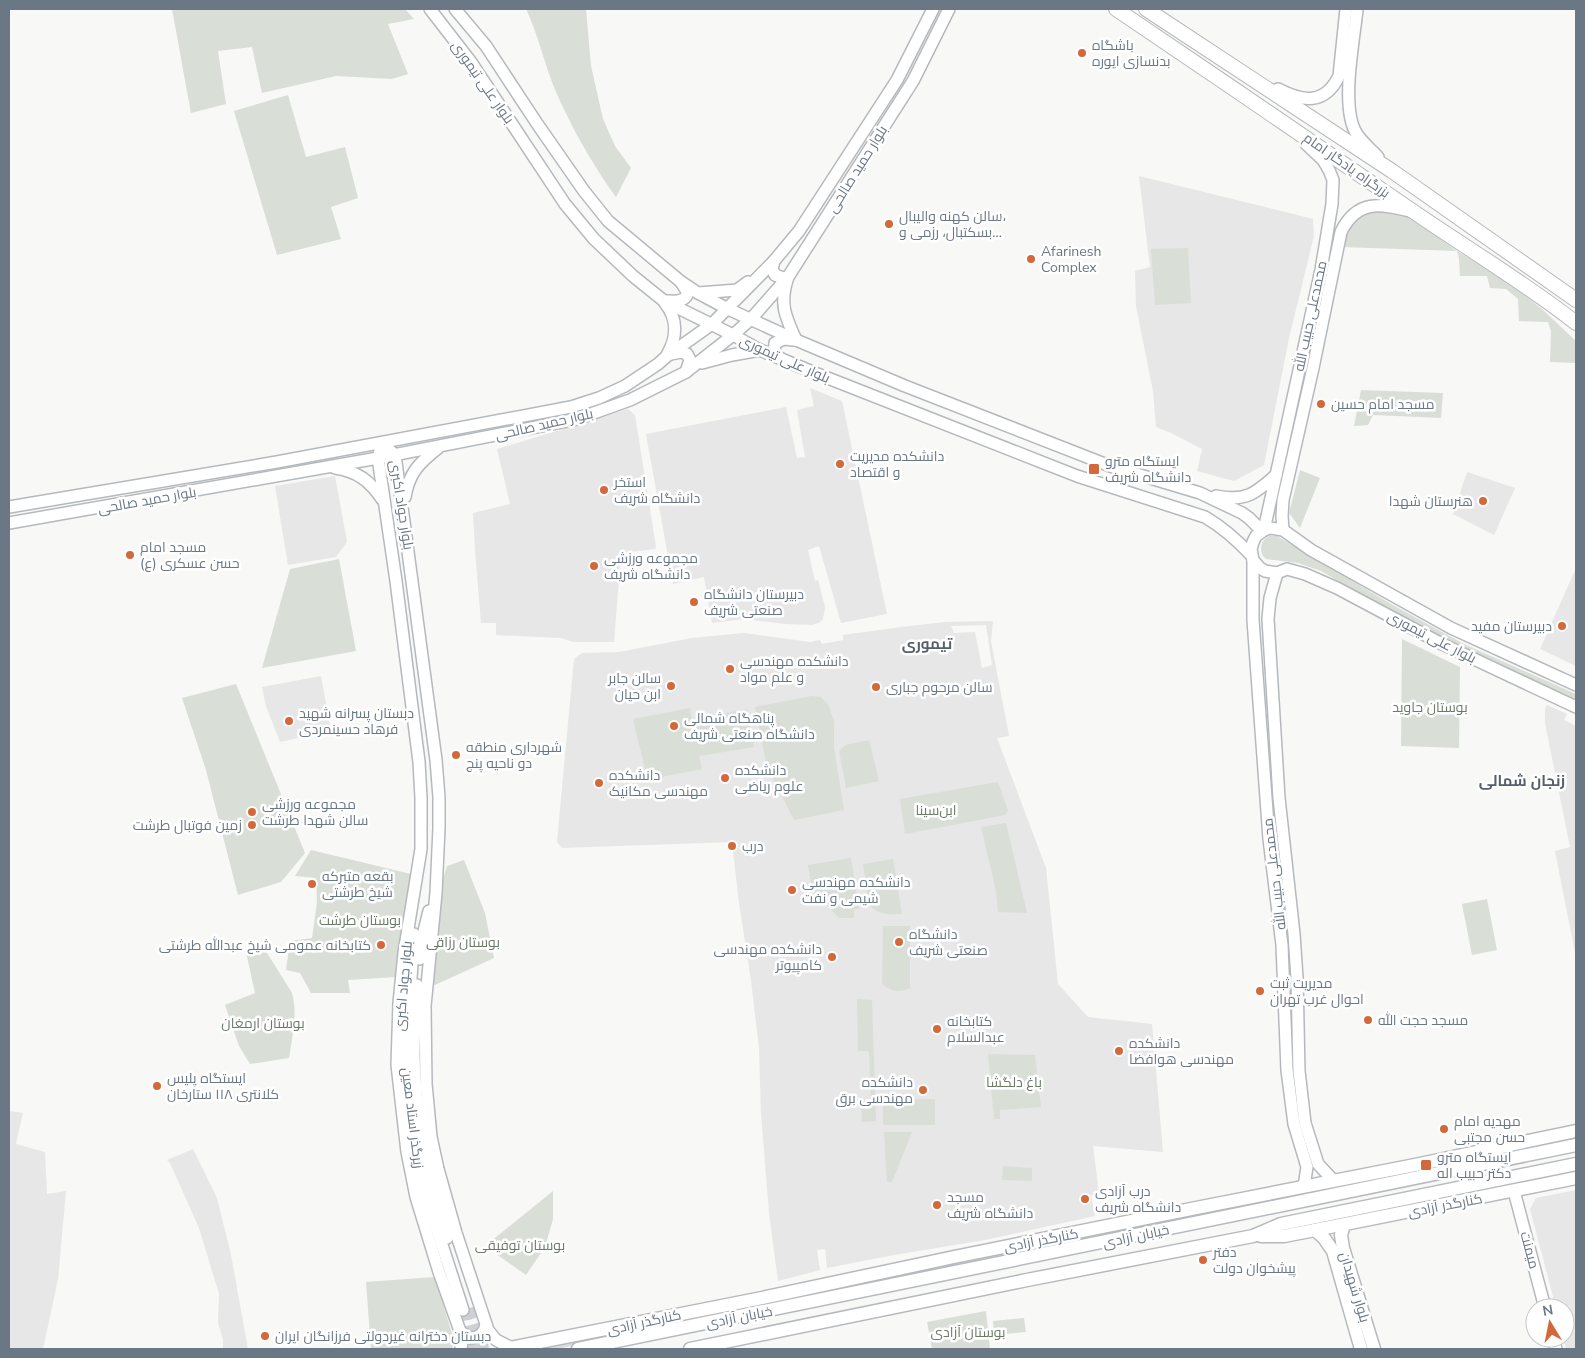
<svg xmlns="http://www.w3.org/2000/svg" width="1585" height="1358" font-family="'Nunito Sans',Cairo,sans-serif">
<rect width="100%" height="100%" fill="#f8f8f6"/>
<g fill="#e6e7e6" fill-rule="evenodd">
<path d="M1139,176L1313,219L1314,236L1289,338L1264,465L1234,481L1197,471L1202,449L1171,433L1156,427L1153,391L1136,306L1135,271L1150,267Z"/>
<path d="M810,388L842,401L887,614L841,623L819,546L808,550L815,581L818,580L825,607L823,619L819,623L812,625L785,624L744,619L712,623L704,577L673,584L646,434L786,407L797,458L805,457L797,410L814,406Z"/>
<path d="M628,409L635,415L656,547L655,549L621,553L614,642H573L561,638L496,635V623H481L475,550L473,513L510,504L497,449Z"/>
<path d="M1467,472L1515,488L1494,535L1453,514Z"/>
<path d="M335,476L347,542L336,557L288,565L275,486Z"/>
<path d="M1576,568V666L1540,649Z"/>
<path d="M993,621L991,641L1009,736L997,738L1046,868L1058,984L1088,1017L1152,1024L1163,1152L1093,1146L1099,1194L1091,1195L1095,1216L985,1240L894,1255L827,1268L825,1249L817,1250L820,1270L778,1281L769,1213L761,1113L759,1049L751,980L739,903L732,842L562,848L557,842L574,659L582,653L619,652L692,638L744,633L810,642L820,640L822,644L843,640V635L901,627L945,622ZM986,625L992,665L982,668L975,632L954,633L951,626Z"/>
<path d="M321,676L331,731L280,742L266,706L262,687Z"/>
<path d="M1547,705L1567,714L1564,720L1576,726V958L1555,851L1570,847L1545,723V709Z"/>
<path d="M9,1111L23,1113L16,1144L45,1152L47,1194L66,1191L58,1279L43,1349H9Z"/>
<path d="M193,1149L217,1198L231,1255L248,1349H223V1339L218,1323L219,1294L199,1228L170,1163L167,1160Z"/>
<path d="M1576,1190V1349H1566L1563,1338H1565V1308H1556L1530,1209L1536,1198Z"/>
</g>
<g fill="#d9ded7">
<path d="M172,9H405L414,19L388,24L408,74L392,79L336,76L262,93L252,47L218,51L226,104L191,113Z"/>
<path d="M526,9H586L591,66L603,119L615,146L631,168L616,197C592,164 567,120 552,82C543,58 537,32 526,9Z"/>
<path d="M288,95L306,157L345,147L358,198L331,207L341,239L277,255L234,111Z"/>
<path d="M1386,208L1409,216L1457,251L1502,278L1542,309L1576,341V363L1550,362L1551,331L1548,322L1519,321L1518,299L1506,289L1490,288L1487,276H1460L1459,259L1457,251L1342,247L1346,226L1354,217Z"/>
<path d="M1188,248L1191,303L1155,305L1151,249Z"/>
<path d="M1361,390L1443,393L1441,418L1373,415L1368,425L1354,426Z"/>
<path d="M1300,470L1320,478L1300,528L1289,513Z"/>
<path d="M1269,536H1277L1391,604L1464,644L1576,694V700L1431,634L1321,571L1298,563L1266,559L1263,556C1259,548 1261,540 1269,536Z"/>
<path d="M339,559L356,651L262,668L290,569Z"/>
<path d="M1402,639L1460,667L1459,748L1401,746Z"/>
<path d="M236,684L305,853L281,882L238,895L206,770L182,698Z"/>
<path d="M812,696L821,697L828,704L834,722V748L844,810L794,820L767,767L755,707Z"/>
<path d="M690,708L692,720L747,709L754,747L699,756L702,769L651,779L648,769H645L633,719Z"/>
<path d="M869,740L879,781L846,788L839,751L846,745Z"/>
<path d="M998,782L1008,811L1005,815L905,834L900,799Z"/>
<path d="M1006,823L1027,913L998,912L996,891L981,827Z"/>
<path d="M311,850L411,874L397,977L348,980L350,993H311L300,973L286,970L290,941L312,938L317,902L316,878L295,876Z"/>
<path d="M851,858L859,909H854V918H839L812,889L808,865Z"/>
<path d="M893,859L902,914C886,914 882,916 869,905L863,864Z"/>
<path d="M464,860L485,913L494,958L435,985L431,983L443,879L447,866Z"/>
<path d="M1487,899L1497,950L1472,955L1462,904Z"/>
<path d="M883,926H910V988C899,993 891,992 882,984Z"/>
<path d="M264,948L292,993C298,1014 292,1037 289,1058L250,1064L239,1046L225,1005L255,993L246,952Z"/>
<path d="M857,999L872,1000L876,1121L862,1122L861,1101H871L869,1051H858Z"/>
<path d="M988,1054L1035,1055L1041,1107L1000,1110V1119H994Z"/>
<rect x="883" y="1099" width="52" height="26"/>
<path d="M884,1132H912L892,1182H887Z"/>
<path d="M1003,1166L1032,1168V1181L1002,1180Z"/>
<path d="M1378,1176L1385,1179L1014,1254L995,1253Z"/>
<path d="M553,1191V1219L545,1247L526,1275L485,1246Z"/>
<path d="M1003,1258L557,1349H537L972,1259Z"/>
<path d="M435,1277L453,1337L454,1345L452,1348L446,1349H371L366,1282Z"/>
<path d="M986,1311L990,1349H932L927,1322Z"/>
<path d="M1024,1318L1026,1332L994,1335L993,1321Z"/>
</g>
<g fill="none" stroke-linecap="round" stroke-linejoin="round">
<g stroke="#cdd1d4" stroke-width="11" stroke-dasharray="11 5.5" stroke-linecap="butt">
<path d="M470,1308L484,1349"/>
<path d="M463,1310L474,1349"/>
</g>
<defs>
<g id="secondary">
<path d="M430,9L471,62L565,204L594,239L633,276L664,301L733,335L760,350L815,373L1077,476L1205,517C1224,528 1238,541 1252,556"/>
<path d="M455,9L486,46L538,125L584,191L608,221L680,281L698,293L728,309L796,340L905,386L1110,466L1200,493L1242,513L1249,518L1262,531"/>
<path d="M1357,9C1354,41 1341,103 1355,131C1360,141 1371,149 1378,157"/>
<path d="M1278,89C1303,102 1325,105 1339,76L1346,9"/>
<path d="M774,261L772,269L775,275L783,278L788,277C779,303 785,316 796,340"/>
<path d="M699,293L737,290L748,282"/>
<path d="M666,301C675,301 684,303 688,293L681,282"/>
<path d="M665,303C678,319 677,338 667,355"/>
<path d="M671,354L681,352L687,354L690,360L686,372"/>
<path d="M781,359L774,353L775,343L784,339L794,340"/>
<path d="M702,363L732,355L760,350"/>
<path d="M335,468C357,471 370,481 382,499"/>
<path d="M1216,496C1245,502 1255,494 1276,475"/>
<path d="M405,497C409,473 419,463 438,448"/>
<path d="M9,507L277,462L571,407L599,398L625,386L658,364L667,356L712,324L774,261L799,231L897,80L933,9"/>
<path d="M9,523L378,458L577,419L630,400L686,372L733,335L751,319L788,277L913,81L949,9"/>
<path d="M1264,530L1321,270L1332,204L1333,180L1329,170L1323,160L1306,144"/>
<path d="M1283,530L1282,516L1283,500L1313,368L1341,232C1357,199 1380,204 1410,211"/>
<path d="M1253,560V620L1269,839L1282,945L1287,1070L1294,1124L1307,1167L1304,1186"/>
<path d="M1277,573L1270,598L1268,619L1279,798L1294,934L1297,978L1299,1071L1305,1123L1318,1164L1333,1180"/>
<path d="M1576,685L1451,628L1311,550L1283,530L1270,528L1264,530L1256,536L1253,542L1251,549L1253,560L1260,568L1265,571L1277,573L1287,569L1305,574L1337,588L1442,644L1576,707"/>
<path d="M414,934L411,978L405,1024L410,1111L425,1192L463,1310"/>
<path d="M420,959L423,935L429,911"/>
<path d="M417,985C416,1008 414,1031 414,1054C414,1117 430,1177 447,1238"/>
<path d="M1514,1191L1545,1308"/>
<path d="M460,1331L469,1338C479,1338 484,1334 486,1325"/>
<path d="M1553,1338L1556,1349"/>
<path d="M461,1349L462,1341L460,1331L439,1272L416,1197L407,1152L397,1065L399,1003L404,953L421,849V798L419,762L396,581L378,458L382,443L395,455L436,760L439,797V828L436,893L425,1006L426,1084L431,1137L438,1169L456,1233L488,1330L496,1340L512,1348"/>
</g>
<g id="primary">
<path d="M1344,1225L1341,1235L1343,1248L1374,1349"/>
<path d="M1315,1230L1324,1238L1333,1251L1361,1349"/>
<path d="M1261,1236H1284L1315,1230L1576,1178"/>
<path d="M505,1349L762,1298L954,1257L1196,1208L1415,1165L1576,1131"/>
<path d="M578,1349L1576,1145"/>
<path d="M690,1349L1027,1280L1253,1236L1281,1224L1576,1164"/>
</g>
<g id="highway">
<path d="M1116,9C1216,76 1314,144 1414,212C1468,249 1525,283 1576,323"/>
<path d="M1146,9L1392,171L1576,300"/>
</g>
</defs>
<use href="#secondary" stroke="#b5b9bd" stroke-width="14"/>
<use href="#primary" stroke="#b6b9bd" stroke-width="15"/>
<use href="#highway" stroke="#b5b8bb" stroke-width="16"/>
<use href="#secondary" stroke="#fff" stroke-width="11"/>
<use href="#primary" stroke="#fff" stroke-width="12"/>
<use href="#highway" stroke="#fff" stroke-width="14"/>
</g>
<g fill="#d3683b" stroke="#fff" stroke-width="2">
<circle cx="1082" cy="53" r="5"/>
<circle cx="889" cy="224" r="5"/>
<circle cx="1031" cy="259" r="5"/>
<circle cx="1321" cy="404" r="5"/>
<circle cx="840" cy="464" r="5"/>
<rect x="1088" y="463" width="12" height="12" rx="2.5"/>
<circle cx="604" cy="490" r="5"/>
<circle cx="1483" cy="501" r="5"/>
<circle cx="130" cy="555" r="5"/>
<circle cx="594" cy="566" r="5"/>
<circle cx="694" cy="602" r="5"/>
<circle cx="1562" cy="626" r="5"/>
<circle cx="730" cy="669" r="5"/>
<circle cx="671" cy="686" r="5"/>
<circle cx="876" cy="687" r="5"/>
<circle cx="289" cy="721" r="5"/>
<circle cx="674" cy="726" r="5"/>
<circle cx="456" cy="755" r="5"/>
<circle cx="725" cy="778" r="5"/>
<circle cx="599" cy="783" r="5"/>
<circle cx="252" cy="812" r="5"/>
<circle cx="252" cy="825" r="5"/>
<circle cx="732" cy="846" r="5"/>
<circle cx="312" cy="884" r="5"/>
<circle cx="792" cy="890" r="5"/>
<circle cx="899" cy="942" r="5"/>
<circle cx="381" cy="945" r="5"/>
<circle cx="832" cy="957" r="5"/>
<circle cx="1260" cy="991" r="5"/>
<circle cx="1368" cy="1020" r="5"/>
<circle cx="937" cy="1029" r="5"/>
<circle cx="1119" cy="1051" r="5"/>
<circle cx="157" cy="1086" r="5"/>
<circle cx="923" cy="1090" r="5"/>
<circle cx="1444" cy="1129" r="5"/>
<rect x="1420" y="1159" width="12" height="12" rx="2.5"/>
<circle cx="1085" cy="1199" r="5"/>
<circle cx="937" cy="1205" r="5"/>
<circle cx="1203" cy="1260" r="5"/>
<circle cx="265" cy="1336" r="5"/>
</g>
<g text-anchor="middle" stroke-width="5" stroke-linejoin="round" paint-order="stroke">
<g font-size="14" fill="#6a7784" stroke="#fff" text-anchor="start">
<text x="1092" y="50">باشگاه<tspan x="1092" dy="16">بدنسازی ایوره</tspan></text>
<text x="899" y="221">سالن کهنه والیبال،<tspan x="899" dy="16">بسکتبال، رزمی و...</tspan></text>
<text x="1041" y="256">Afarinesh<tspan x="1041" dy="16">Complex</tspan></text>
<text x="1331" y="409">مسجد امام حسین</text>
<text x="850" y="461">دانشکده مدیریت<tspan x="850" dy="16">و اقتصاد</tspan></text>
<text x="1105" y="466">ایستگاه مترو<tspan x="1105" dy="16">دانشگاه شریف</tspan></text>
<text x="614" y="487">استخر<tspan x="614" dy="16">دانشگاه شریف</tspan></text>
<text x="1473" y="506" text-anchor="end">هنرستان شهدا</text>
<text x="140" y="552">مسجد امام<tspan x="140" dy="16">حسن عسکری (ع)</tspan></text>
<text x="604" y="563">مجموعه ورزشی<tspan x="604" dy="16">دانشگاه شریف</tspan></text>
<text x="704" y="599">دبیرستان دانشگاه<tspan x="704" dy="16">صنعتی شریف</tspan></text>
<text x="1552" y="631" text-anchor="end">دبیرستان مفید</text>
<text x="740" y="666">دانشکده مهندسی<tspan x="740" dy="16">و علم مواد</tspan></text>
<text x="661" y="683" text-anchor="end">سالن جابر<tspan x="661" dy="16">ابن حیان</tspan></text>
<text x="886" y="692">سالن مرحوم جباری</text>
<text x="299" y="718">دبستان پسرانه شهيد<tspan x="299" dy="16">فرهاد حسينمردی</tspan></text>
<text x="684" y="723">پناهگاه شمالی<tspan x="684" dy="16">دانشگاه صنعتی شریف</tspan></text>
<text x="466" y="752">شهرداری منطقه<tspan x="466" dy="16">دو ناحیه پنج</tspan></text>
<text x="735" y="775">دانشکده<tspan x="735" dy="16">علوم ریاضی</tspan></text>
<text x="609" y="780">دانشکده<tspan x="609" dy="16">مهندسی مکانیک</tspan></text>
<text x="262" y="809">مجموعه ورزشی<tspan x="262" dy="16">سالن شهدا طرشت</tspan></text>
<text x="242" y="830" text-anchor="end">زمین فوتبال طرشت</text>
<text x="742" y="851">درب</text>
<text x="322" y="881">بقعه متبرکه<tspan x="322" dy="16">شیخ طرشتی</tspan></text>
<text x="802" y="887">دانشکده مهندسی<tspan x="802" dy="16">شیمی و نفت</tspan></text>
<text x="909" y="939">دانشگاه<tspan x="909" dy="16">صنعتی شریف</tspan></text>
<text x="371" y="950" text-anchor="end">کتابخانه عمومی شیخ عبدالله طرشتی</text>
<text x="822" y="954" text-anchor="end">دانشکده مهندسی<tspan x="822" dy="16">کامپیوتر</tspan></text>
<text x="1270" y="988">مدیریت ثبت<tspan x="1270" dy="16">احوال غرب تهران</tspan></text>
<text x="1378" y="1025">مسجد حجت الله</text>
<text x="947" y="1026">کتابخانه<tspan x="947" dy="16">عبدالسلام</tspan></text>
<text x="1129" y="1048">دانشکده<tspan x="1129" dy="16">مهندسی هوافضا</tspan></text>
<text x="167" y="1083">ایستگاه پلیس<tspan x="167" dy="16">کلانتری ۱۱۸ ستارخان</tspan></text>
<text x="913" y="1087" text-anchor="end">دانشکده<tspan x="913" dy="16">مهندسی برق</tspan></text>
<text x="1454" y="1126">مهدیه امام<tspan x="1454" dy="16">حسن مجتبی</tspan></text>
<text x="1437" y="1162">ایستگاه مترو<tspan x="1437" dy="16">دکتر حبیب اله</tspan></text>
<text x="1095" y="1196">درب آزادی<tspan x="1095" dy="16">دانشگاه شریف</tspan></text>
<text x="947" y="1202">مسجد<tspan x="947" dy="16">دانشگاه شریف</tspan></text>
<text x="1213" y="1257">دفتر<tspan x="1213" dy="16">پیشخوان دولت</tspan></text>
<text x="275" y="1341">دبستان دخترانه غیردولتی فرزانگان ايران</text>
</g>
<g font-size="14" fill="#6a7784" stroke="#fff">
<text transform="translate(483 82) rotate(55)" y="5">بلوار علی تیموری</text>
<text transform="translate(1347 165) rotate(35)" y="5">بزرگراه یادگار امام</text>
<text transform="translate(857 169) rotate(-58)" y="5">بلوار حمید صالحی</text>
<text transform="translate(1310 316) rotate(-78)" y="5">محمدعلی حبیب الله</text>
<text transform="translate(785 359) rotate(24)" y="5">بلوار علی تیموری</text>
<text transform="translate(544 424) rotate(-13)" y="5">بلوار حمید صالحی</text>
<text transform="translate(147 500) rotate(-10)" y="5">بلوار حمید صالحی</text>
<text transform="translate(402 505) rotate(81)" y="5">بلوار جواد اکبری</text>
<text transform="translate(1432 637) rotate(27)" y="5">بلوار علی تیموری</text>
<text transform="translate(1274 874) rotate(-97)" y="5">محمدعلی حبیب الله</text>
<text transform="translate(403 986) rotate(-85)" y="5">بلوار جواد اکبری</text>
<text transform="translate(413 1118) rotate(83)" y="5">زیرگذر استاد معین</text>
<text transform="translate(1445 1205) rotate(-11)" y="5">کنارگذر آزادی</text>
<text transform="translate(1136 1236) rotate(-12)" y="5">خیابان آزادی</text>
<text transform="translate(1041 1240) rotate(-11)" y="5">کنارگذر آزادی</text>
<text transform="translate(1530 1250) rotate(75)" y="5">میمنت</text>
<text transform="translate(1355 1287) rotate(73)" y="5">بلوار شهیدان</text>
<text transform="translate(739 1317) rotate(-11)" y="5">خیابان آزادی</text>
<text transform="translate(644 1322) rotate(-12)" y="5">کنارگذر آزادی</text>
</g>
<g font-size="14" fill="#6b7b68" stroke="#fff">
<text x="1430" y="712">بوستان جاوید</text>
<text x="936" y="815">ابن‌سینا</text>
<text x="360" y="925">بوستان طرشت</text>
<text x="463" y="947">بوستان رزاقی</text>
<text x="263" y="1028">بوستان ارمغان</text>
<text x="1014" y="1087">باغ دلگشا</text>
<text x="520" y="1250">بوستان توفیقی</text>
<text x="968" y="1337">بوستان آزادی</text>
</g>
<g font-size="15" font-weight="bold" fill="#57606a" stroke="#fff">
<text x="927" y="649">تیموری</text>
<text x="1522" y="786">زنجان شمالی</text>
</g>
</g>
<rect width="1585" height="1358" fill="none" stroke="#6a7784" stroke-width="20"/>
<g transform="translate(1550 1323) rotate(350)"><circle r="24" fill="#ffffff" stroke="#c3c9ce"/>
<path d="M0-4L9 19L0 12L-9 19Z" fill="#d3683b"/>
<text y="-8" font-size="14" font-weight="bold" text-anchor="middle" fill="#6a7784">N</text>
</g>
</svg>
